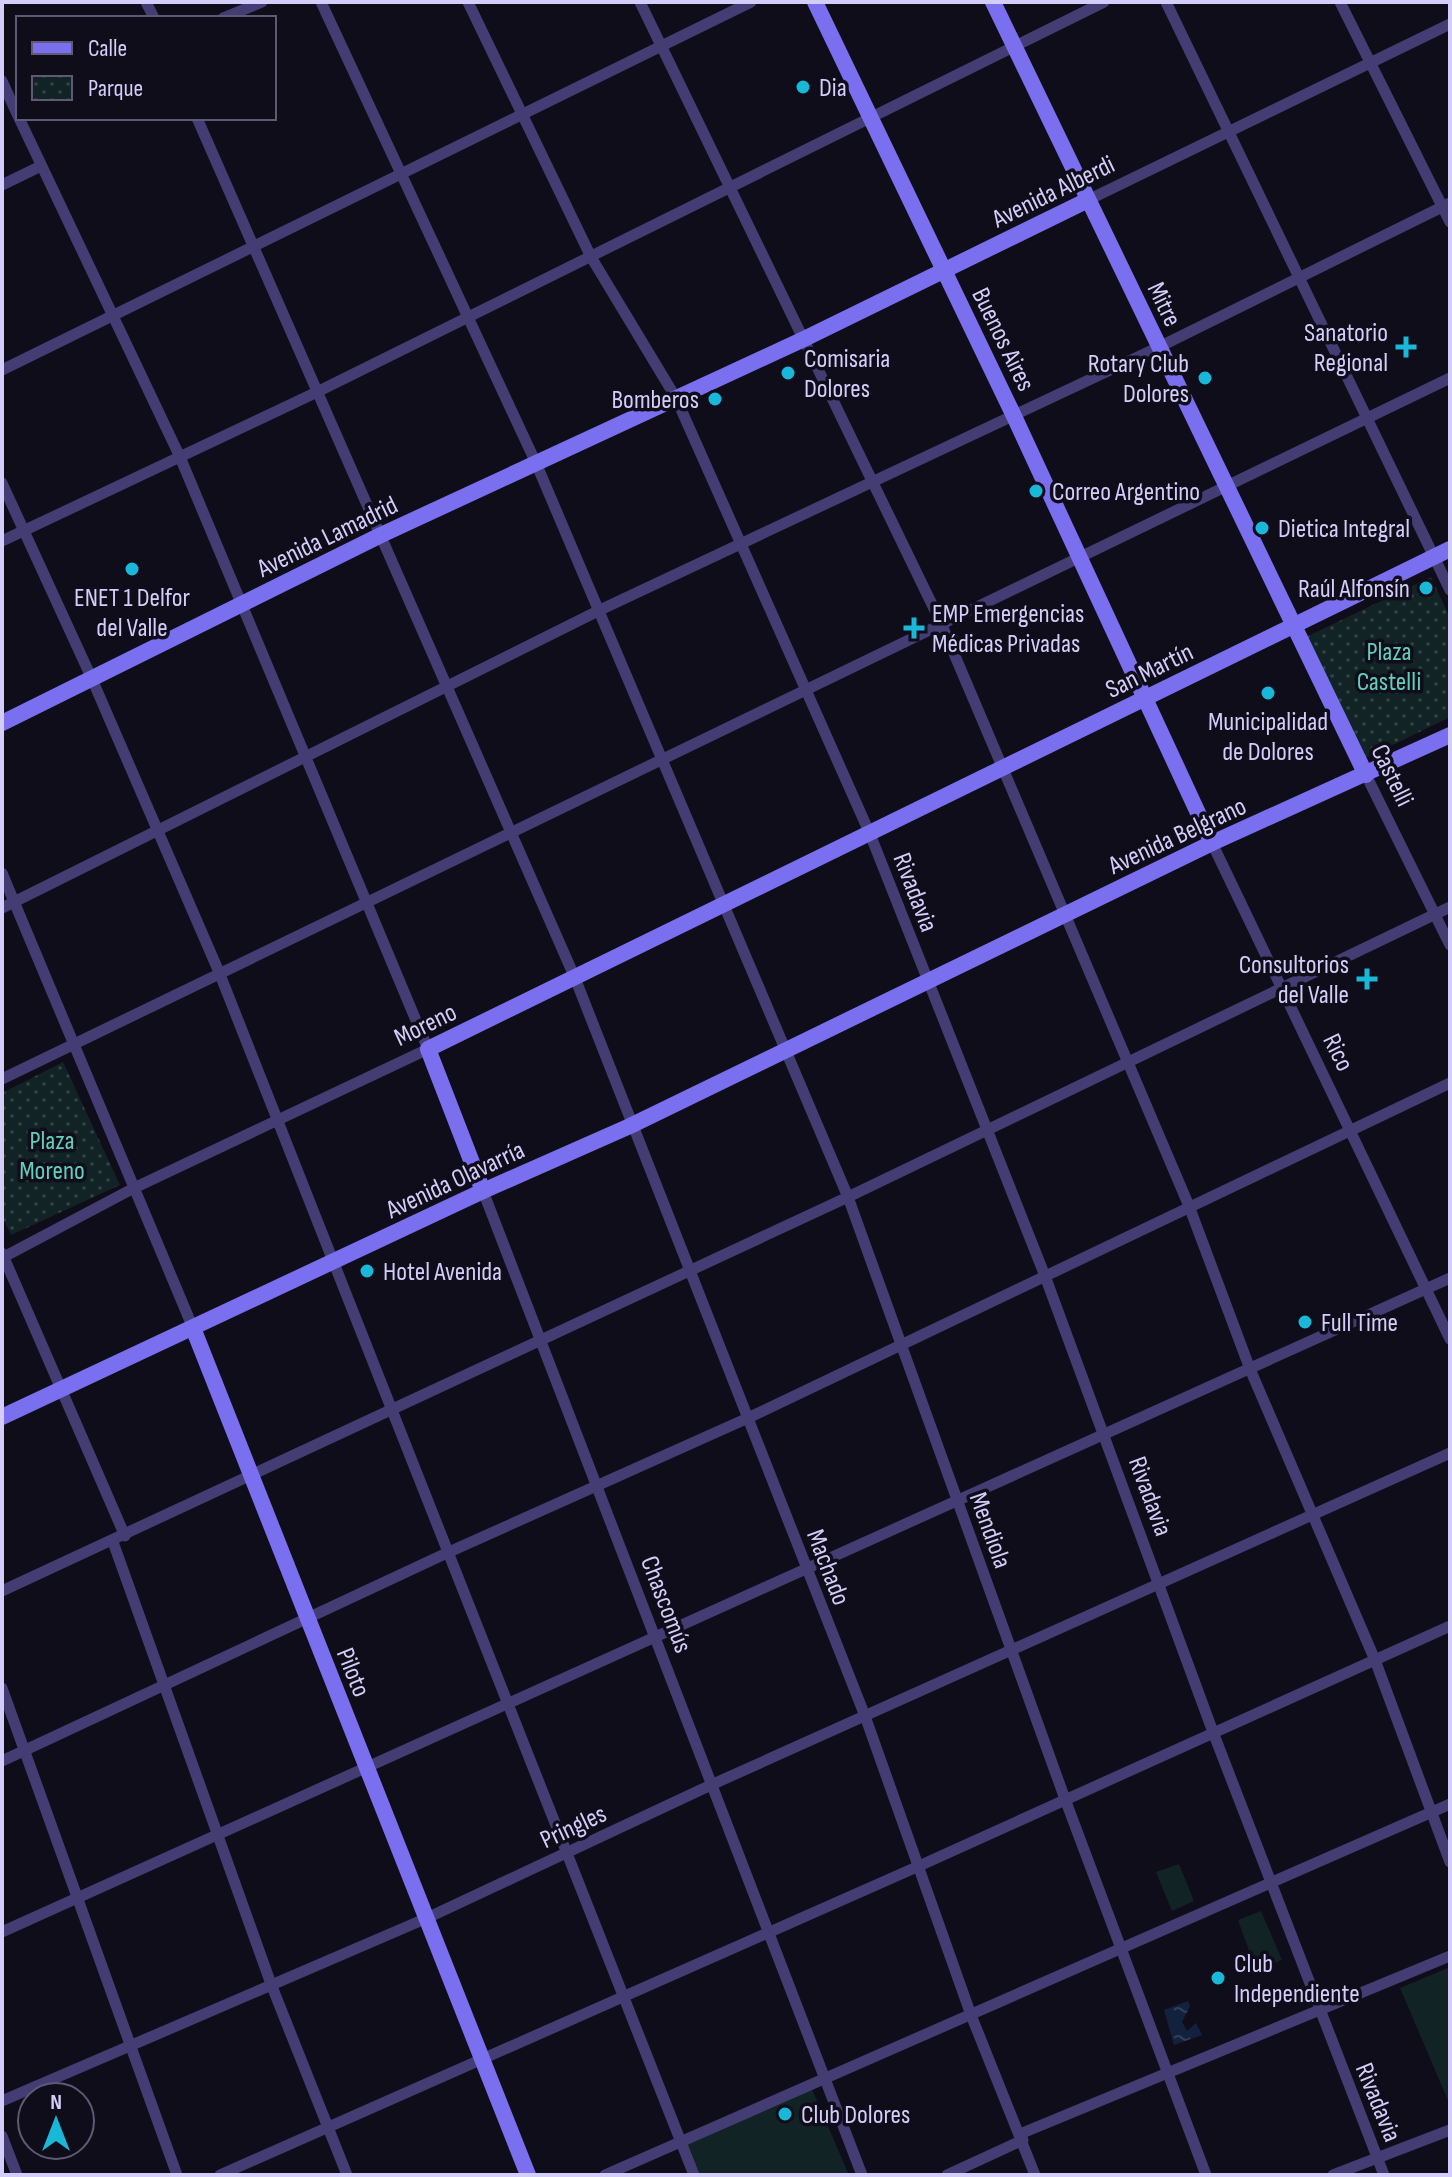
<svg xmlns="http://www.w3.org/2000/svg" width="1452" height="2177" font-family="'Sofia Sans Condensed',sans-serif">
<defs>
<pattern id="park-dots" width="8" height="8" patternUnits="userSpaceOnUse" patternTransform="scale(2)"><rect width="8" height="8" fill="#112324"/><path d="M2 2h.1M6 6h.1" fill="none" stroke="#334245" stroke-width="1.8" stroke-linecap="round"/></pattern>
<pattern id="water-ripples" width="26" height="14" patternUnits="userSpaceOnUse" patternTransform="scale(2)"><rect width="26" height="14" fill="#12213e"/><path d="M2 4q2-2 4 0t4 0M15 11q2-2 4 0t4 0" fill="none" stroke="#34405b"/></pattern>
</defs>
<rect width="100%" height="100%" fill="#100d1b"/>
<g fill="url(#park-dots)">
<path d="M1431,577L1450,618V717L1364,759L1306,637Z"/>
<path d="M63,1062L120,1185L11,1235L2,1216V1093Z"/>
</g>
<g fill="#112324">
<path d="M1179,1864L1194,1901L1172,1911L1156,1872Z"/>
<path d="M1261,1911L1282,1960L1256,1970L1238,1920Z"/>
<path d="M1450,1967V2105L1400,1988Z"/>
<path d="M811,2087L849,2175H699L685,2141Z"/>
</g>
<path fill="url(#water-ripples)" d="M1188,2001L1190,2006L1182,2022L1187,2031L1196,2023L1202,2035L1174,2045L1164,2010Z"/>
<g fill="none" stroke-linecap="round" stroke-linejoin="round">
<g stroke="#433d74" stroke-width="11">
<path d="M146,2L154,18"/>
<path d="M321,2L536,463L848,1197L1065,1799L1206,2175"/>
<path d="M468,2L591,257L676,398L870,834L1045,1276L1213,1732L1384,2175"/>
<path d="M640,2L941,623L1189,1206L1250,1369L1375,1660L1450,1862"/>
<path d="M1166,2L1450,590"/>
<path d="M1340,2L1450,222"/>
<path d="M223,18L262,2"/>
<path d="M2,81L18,116"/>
<path d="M197,118L575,978L865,1716L971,2015L1035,2175"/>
<path d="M2,185L41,166"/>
<path d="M1088,200L1450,24"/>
<path d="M2,370L751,2"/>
<path d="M2,483L92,679L219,972L694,2175"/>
<path d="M2,541L317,392L1104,2"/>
<path d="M1366,775L1450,945"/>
<path d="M1212,843L1450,1339"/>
<path d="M2,873L193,1328"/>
<path d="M2,908L600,610L1159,347L1450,203"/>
<path d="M2,1079L1450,378"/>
<path d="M483,1191L862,2175"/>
<path d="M2,1253L125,1536"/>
<path d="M2,1258L134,1188L428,1049L180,457L19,118"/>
<path d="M113,1542L271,1984L347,2175"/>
<path d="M2,1591L848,1197L1450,907"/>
<path d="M2,1688L177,2175"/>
<path d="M2,1761L449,1552L748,1418L1450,1083"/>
<path d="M2,1932L1450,1278"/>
<path d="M2,2101L427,1918L711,1785L1450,1453"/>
<path d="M1020,2134L1450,1956"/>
<path d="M2,2136L17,2175"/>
<path d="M220,2175L919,1866L1450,1626"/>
<path d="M605,2175L1450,1804"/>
<path d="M947,2175L1023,2140"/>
<path d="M1333,2175L1450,2130"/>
</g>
<g stroke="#7a6fee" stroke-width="16">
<path d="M815,2L1013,414L1212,843"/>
<path d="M993,2L1366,775"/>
<path d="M2,723L381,535L804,339L1088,200"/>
<path d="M483,1191L428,1049L1450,549"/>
<path d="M193,1328L528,2175"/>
<path d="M2,1417L483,1191L630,1126L1212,843L1450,735"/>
</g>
</g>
<g fill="#19b8d9" stroke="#100d1b" stroke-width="3">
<circle cx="803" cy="87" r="8"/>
<path d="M1402 335h8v8h8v8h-8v8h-8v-8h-8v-8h8z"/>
<circle cx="788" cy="373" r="8"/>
<circle cx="1205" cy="378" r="8"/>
<circle cx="715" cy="399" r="8"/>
<circle cx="1036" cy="491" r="8"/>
<circle cx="1262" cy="528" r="8"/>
<circle cx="132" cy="569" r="8"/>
<circle cx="1426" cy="588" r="8"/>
<path d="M910 616h8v8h8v8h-8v8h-8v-8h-8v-8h8z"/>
<circle cx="1268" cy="693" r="8"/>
<path d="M1363 967h8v8h8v8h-8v8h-8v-8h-8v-8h8z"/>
<circle cx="367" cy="1271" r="8"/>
<circle cx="1305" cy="1322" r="8"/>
<circle cx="1218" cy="1978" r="8"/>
<circle cx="785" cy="2114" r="8"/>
</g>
<g text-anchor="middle" stroke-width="7" stroke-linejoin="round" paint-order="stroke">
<g font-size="26" fill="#d5cdf9" stroke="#100d1b" text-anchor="start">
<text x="819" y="96">Dia</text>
<text x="1388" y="341" text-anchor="end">Sanatorio<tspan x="1388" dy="30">Regional</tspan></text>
<text x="804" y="367">Comisaria<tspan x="804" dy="30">Dolores</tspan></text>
<text x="1189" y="372" text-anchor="end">Rotary Club<tspan x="1189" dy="30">Dolores</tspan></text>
<text x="699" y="408" text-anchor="end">Bomberos</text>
<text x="1052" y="500">Correo Argentino</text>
<text x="1278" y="537">Dietica Integral</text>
<text x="1410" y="597" text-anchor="end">Raúl Alfonsín</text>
<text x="132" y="606" text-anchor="middle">ENET 1 Delfor<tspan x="132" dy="30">del Valle</tspan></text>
<text x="932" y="622">EMP Emergencias<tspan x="932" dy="30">Médicas Privadas</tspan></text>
<text x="1268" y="730" text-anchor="middle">Municipalidad<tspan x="1268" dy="30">de Dolores</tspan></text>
<text x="1349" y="973" text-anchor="end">Consultorios<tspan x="1349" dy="30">del Valle</tspan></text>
<text x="383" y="1280">Hotel Avenida</text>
<text x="1321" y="1331">Full Time</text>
<text x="1234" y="1972">Club<tspan x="1234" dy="30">Independiente</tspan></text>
<text x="801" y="2123">Club Dolores</text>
</g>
<g font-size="26" fill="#d5cdf9" stroke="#100d1b">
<text transform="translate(1053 191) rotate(-26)" y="9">Avenida Alberdi</text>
<text transform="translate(1165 304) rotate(64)" y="9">Mitre</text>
<text transform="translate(1004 339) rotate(64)" y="9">Buenos Aires</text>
<text transform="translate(327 536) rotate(-26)" y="9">Avenida Lamadrid</text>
<text transform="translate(1149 670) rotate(-26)" y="9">San Martín</text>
<text transform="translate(1393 775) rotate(64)" y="9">Castelli</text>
<text transform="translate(1177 835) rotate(-25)" y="9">Avenida Belgrano</text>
<text transform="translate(916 892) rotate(69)" y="9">Rivadavia</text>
<text transform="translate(425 1024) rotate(-26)" y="9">Moreno</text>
<text transform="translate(1339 1052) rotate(64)" y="9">Rico</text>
<text transform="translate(455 1179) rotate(-25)" y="9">Avenida Olavarría</text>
<text transform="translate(1151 1496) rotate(70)" y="9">Rivadavia</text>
<text transform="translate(991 1530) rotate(70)" y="9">Mendiola</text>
<text transform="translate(829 1567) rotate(69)" y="9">Machado</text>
<text transform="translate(667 1604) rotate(69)" y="9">Chascomús</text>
<text transform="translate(354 1672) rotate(68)" y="9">Piloto</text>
<text transform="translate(573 1826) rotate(-25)" y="9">Pringles</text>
<text transform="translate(1379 2102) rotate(68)" y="9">Rivadavia</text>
</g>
<g font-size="26" fill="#62cfbc" stroke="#100d1b">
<text x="1389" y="660">Plaza<tspan x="1389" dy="30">Castelli</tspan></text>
<text x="52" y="1149">Plaza<tspan x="52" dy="30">Moreno</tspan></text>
</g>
</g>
<rect width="1452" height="2177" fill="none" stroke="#d5cdf9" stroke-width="8"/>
<rect x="16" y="16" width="260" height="104" fill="#100d1b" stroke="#5f5a74" stroke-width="2"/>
<rect x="32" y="42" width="40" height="12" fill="#7a6fee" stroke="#5f5a74" stroke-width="2"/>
<text x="88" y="56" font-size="24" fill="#d5cdf9">Calle</text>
<rect x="32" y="76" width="40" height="24" fill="url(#park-dots)" stroke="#5f5a74" stroke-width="2"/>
<text x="88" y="96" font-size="24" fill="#d5cdf9">Parque</text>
<g transform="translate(56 2121)"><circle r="38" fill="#100d1b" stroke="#5f5a74" stroke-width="2"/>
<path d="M0-6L14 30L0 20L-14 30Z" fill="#19b8d9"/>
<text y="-12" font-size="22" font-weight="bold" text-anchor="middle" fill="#d5cdf9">N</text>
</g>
</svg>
